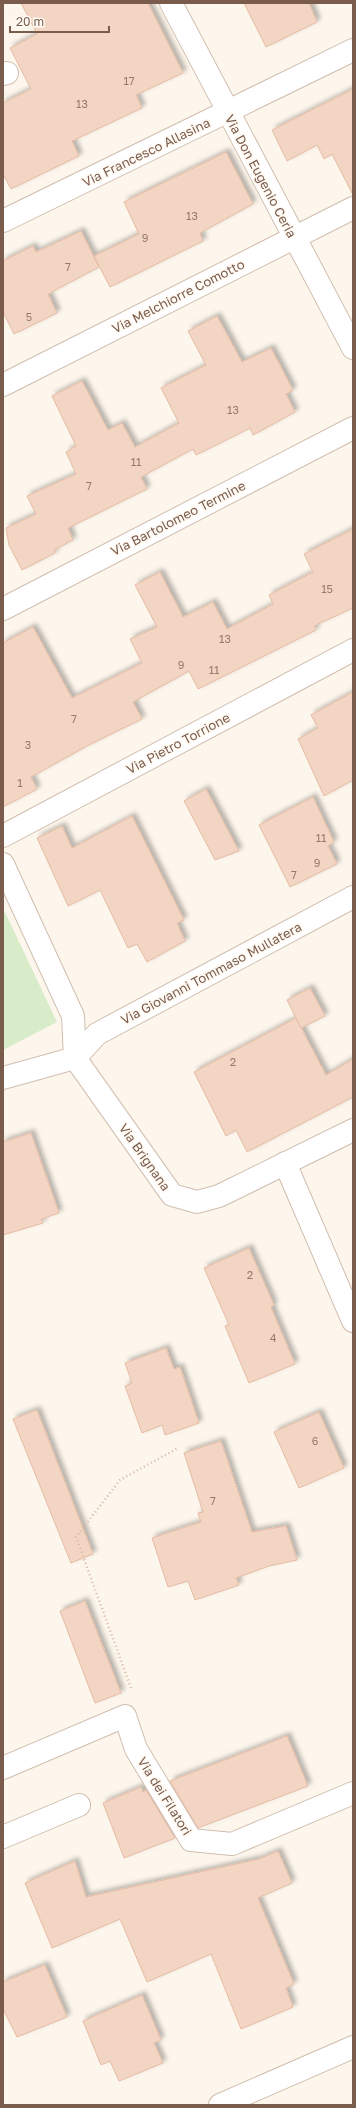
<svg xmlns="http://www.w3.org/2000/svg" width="356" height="2108" font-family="'Golos Text',sans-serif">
<defs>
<filter id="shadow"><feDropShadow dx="3.5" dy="-3.5" stdDeviation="2" flood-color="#0004"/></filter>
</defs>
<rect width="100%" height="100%" fill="#fdf6ec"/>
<path fill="#d8ecc9" d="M3,908L57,1022L3,1050Z"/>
<g fill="#f3d5c3" stroke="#e6bba3" filter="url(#shadow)">
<path d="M21,3H148L183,73L136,95L142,108L72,141L79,156L11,189L3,174V103L31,89L10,48L37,34Z"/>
<path d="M244,3H309L317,22L266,47Z"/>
<path d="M353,89V195L332,154L324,159L317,145L287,161L272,130Z"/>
<path d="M226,152L253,204L200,233L203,241L110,287L94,256L139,234L124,202Z"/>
<path d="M81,231L99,267L48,294L57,313L14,334L3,312V261L33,246L36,252Z"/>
<path d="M217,316L242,362L271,348L293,390L286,394L295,412L253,435L250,428L196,455L193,449L141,477L147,489L68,528L73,540L54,550L55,553L22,570L9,545L6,528L36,514L27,496L76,474L66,452L76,446L52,396L82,381L108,430L122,423L135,447L179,423L161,388L206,365L188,331Z"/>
<path d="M353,529V608L314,626L316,630L198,689L189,671L133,702L142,719L87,746L31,777L37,789L3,807V643L33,627L72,698L142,663L130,639L157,627L135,585L160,572L183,617L213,602L227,629L273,604L269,595L313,572L304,554Z"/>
<path d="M353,692V780L324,796L298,739L318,728L311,715Z"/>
<path d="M206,789L239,851L215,860L184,801Z"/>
<path d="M313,797L334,842L328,846L337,864L290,887L259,825Z"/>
<path d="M132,816L184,920L177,923L185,941L147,962L137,944L128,948L100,890L68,906L37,838L62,826L72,848Z"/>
<path d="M310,988L325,1016L301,1028L287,1000Z"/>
<path d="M296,1018L326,1075L353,1059V1097L247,1152L236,1130L226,1136L194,1072Z"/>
<path d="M31,1133L59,1213L41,1219L43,1223L3,1235V1142Z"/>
<path d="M249,1248L274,1305L271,1307L295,1364L249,1383L225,1326L229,1325L204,1268Z"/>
<path d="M166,1348L174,1369L180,1367L199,1423L165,1435L162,1425L142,1433L125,1386L132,1383L125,1363Z"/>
<path d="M37,1410L93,1554L71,1563L13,1419Z"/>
<path d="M319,1412L344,1468L299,1488L274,1432Z"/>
<path d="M221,1441L252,1532L286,1526L297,1560L269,1566L236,1578L239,1585L195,1600L188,1581L168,1587L152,1538L201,1522L198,1513L203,1512L184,1453Z"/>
<path d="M85,1601L121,1693L95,1703L60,1611Z"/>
<path d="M287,1736L308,1786L198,1828L170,1781Z"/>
<path d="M141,1787L143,1792L146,1790L175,1838L124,1858L103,1803Z"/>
<path d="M278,1851L292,1883L258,1898L294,1984L286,1988L293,2007L241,2029L211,1954L147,1982L120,1919L52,1948L25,1883L75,1861L86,1897L259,1859Z"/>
<path d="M45,1965L67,2017L17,2037L3,2009V1982Z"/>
<path d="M142,1995L161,2040L154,2043L163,2063L119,2081L110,2061L101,2065L83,2021Z"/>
</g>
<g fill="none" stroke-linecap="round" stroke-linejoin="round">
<defs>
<g id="minor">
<path d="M171,3L353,348"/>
<path d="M3,74L7,73"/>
<path d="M3,221L353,50"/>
<path d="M3,385L353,208"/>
<path d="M3,609L353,428"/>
<path d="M3,836L353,650"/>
<path d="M3,864L73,1016L75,1058"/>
<path d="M75,1058L172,1195L197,1202L219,1196L353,1130"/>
<path d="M75,1058L97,1034L353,897"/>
<path d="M3,1078L75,1058"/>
<path d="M285,1163L353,1321"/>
<path d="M3,1768L125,1716L136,1749L191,1840L232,1844L353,1793"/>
<path d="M3,1837L79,1805"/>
<path d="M220,2105L353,2047"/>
</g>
</defs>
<use href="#minor" stroke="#d1beb0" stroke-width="24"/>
<path stroke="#d9b8a5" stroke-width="2.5" stroke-dasharray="1 3" stroke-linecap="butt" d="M131,1688L76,1537L120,1480L178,1448"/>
<use href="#minor" stroke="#fff" stroke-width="22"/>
</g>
<g text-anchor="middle" stroke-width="3.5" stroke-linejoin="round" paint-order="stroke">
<g font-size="11" fill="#987a6a">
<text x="129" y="85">17</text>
<text x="82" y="108">13</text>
<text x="192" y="220">13</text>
<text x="145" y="242">9</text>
<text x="68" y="271">7</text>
<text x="29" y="321">5</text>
<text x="233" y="414">13</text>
<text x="136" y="466">11</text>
<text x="89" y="490">7</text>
<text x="327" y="593">15</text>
<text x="225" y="643">13</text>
<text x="181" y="669">9</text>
<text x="214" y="674">11</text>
<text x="74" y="723">7</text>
<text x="28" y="749">3</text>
<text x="20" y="787">1</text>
<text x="321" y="842">11</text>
<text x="317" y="867">9</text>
<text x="294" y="879">7</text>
<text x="233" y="1066">2</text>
<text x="250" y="1279">2</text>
<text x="273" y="1342">4</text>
<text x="315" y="1445">6</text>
<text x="213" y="1505">7</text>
</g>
<g font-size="13" fill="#7a5c4d" stroke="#fffaf3">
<text transform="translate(146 152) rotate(-26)" y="5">Via Francesco Allasina</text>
<text transform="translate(261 176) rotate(62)" y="5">Via Don Eugenio Ceria</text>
<text transform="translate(178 296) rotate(-27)" y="5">Via Melchiorre Comotto</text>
<text transform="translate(178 518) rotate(-27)" y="5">Via Bartolomeo Termine</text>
<text transform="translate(178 743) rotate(-28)" y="5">Via Pietro Torrione</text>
<text transform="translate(211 973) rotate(-28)" y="5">Via Giovanni Tommaso Mullatera</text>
<text transform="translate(145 1157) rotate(55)" y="5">Via Brignana</text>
<text transform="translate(165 1796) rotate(58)" y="5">Via dei Filatori</text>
</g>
</g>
<rect width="356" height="2108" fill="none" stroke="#7a5c4d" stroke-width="8"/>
<path d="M10 26v6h99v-6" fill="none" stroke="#7a5c4d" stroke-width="2"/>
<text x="16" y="26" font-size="12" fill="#7a5c4d" stroke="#fffaf3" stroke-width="3" paint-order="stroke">20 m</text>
</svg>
